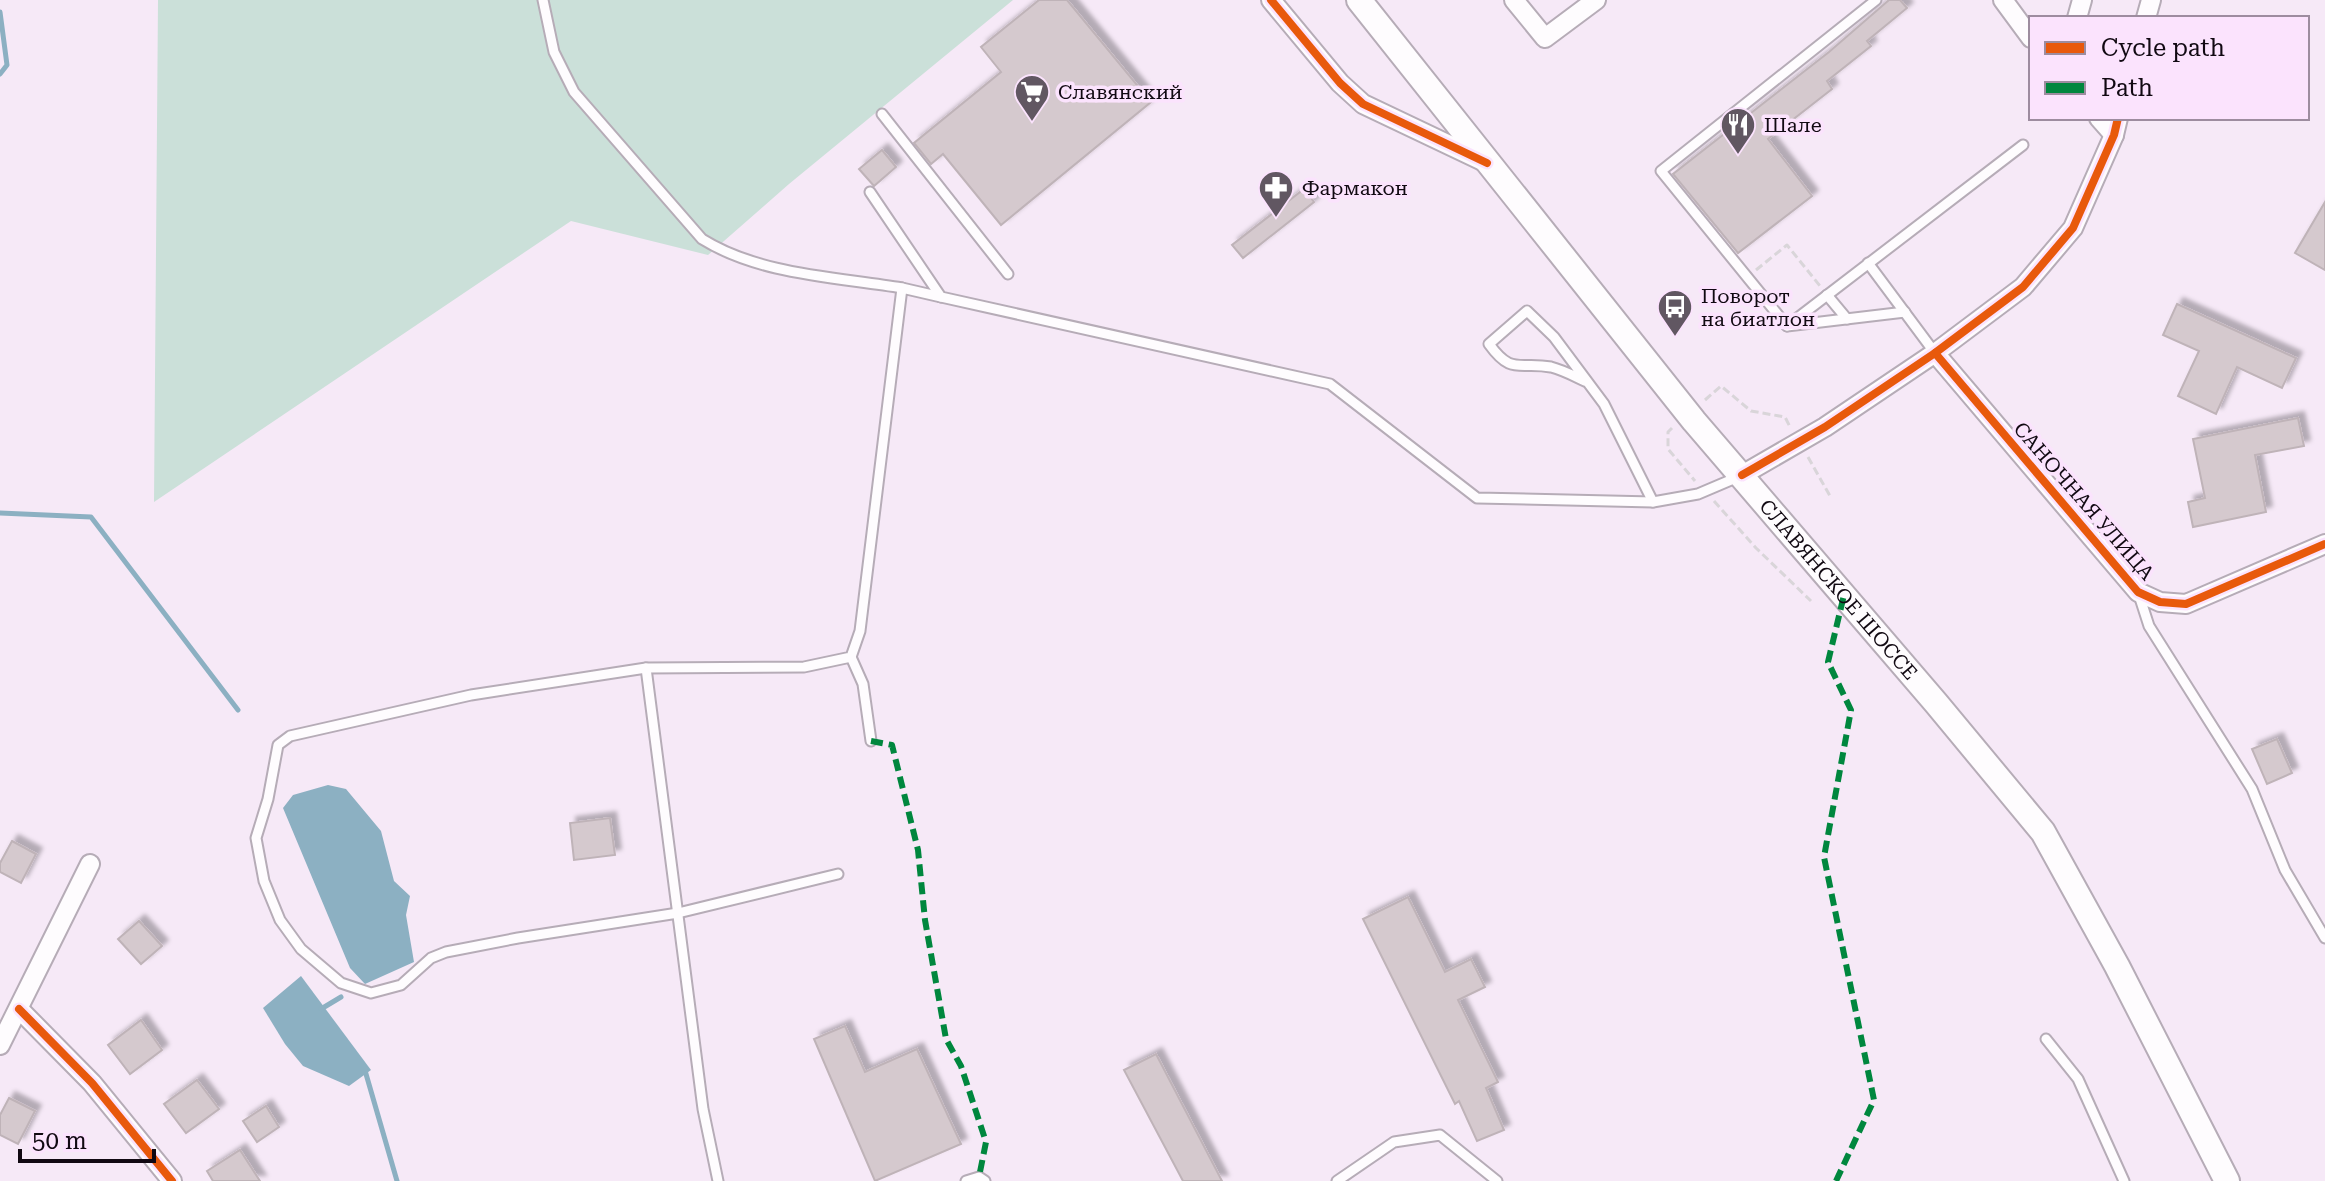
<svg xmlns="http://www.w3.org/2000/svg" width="2325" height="1181" font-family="'Roboto Serif',serif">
<defs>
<filter id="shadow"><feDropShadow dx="6" dy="-6" stdDeviation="2" flood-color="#0004"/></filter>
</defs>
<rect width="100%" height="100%" fill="#f6e9f7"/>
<path fill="#cbe0d9" d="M158,0H1013L789,184L708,255L571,221L154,502Z"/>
<g fill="#8cb0c2">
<path d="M328,785L346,789L381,831L394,881L410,896L406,915L414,962L365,984L350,968L283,808L293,795Z"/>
<path d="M301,976L371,1070L349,1086L303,1066L285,1044L263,1008Z"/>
</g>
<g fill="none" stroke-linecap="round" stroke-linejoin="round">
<g stroke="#8cb0c2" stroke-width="5">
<path d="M0,12L7,65L0,74"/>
<path d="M0,513L91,517L238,710"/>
<path d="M321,1009L341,997"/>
<path d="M364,1067L397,1181"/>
</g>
</g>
<g fill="#d5c9ce" stroke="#bfb3b8" stroke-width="2" filter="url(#shadow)">
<path d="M1039,0H1067L1151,102L1001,225L943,154L931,164L914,143L1001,72L981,47Z"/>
<path d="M1889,0H1900L1907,8L1867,41L1871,46L1827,81L1832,89L1768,139L1812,196L1738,253L1673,174L1829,52Z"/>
<path d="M882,150L896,167L874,186L859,169Z"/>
<path d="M1304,189L1314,202L1243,258L1232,245Z"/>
<path d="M2325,202V270L2295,253Z"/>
<path d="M2177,304L2296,358L2282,388L2237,367L2216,414L2178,396L2199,351L2163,335Z"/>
<path d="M2298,418L2304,446L2255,455L2266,512L2193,527L2188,502L2205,498L2193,439Z"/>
<path d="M2277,739L2292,773L2267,784L2252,749Z"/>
<path d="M610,818L615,855L574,860L570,823Z"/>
<path d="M12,841L36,854L21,883L0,872V863Z"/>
<path d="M1408,897L1445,972L1471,959L1485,987L1458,1000L1498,1082L1486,1088L1504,1130L1477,1141L1459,1101L1455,1104L1363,919Z"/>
<path d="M139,921L162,946L141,964L118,939Z"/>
<path d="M141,1020L162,1050L130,1074L108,1045Z"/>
<path d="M845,1026L865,1072L917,1049L961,1144L875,1181L814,1039Z"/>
<path d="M1156,1054L1222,1181H1183L1124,1070Z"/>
<path d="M197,1080L219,1109L186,1133L164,1104Z"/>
<path d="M9,1098L35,1111L18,1144L0,1135V1115Z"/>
<path d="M266,1106L279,1127L257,1142L243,1121Z"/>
<path d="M240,1150L260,1181H213L207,1171Z"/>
</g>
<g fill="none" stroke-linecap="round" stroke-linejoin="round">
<defs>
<g id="lane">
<path d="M543,0L554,52L574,92L702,239C760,275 836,277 902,288"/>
<path d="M882,114L1008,274"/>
<path d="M870,192L941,297L1330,384L1477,498L1653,502L1698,494L1738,477"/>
<path d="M1868,263L1935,353"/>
<path d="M1827,295L1847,319"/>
<path d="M1905,312L1787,326L2023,145"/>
<path d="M1787,326L1661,171L1876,0"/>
<path d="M1587,382C1576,377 1563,370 1551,367C1519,361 1512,376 1489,344L1527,311L1554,337L1604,404L1653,502"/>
<path d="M2139,595L2149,626L2252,789L2285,870L2325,938"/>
<path d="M851,657L863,684L871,741"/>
<path d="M646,668L703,1109L718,1181"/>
<path d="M838,874L678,913L518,938L446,952L431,958L401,985L371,993L341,983L301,949L280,920L264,881L256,838L268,799L278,745L290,736L471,695L646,668L804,667L851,657L860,631L902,288L941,297"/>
<path d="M2046,1039L2078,1079L2124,1181"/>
<path d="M966,1181L979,1177L985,1181"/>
<path d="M1337,1181L1394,1142L1440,1135L1497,1181"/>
</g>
<g id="street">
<path d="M1271,0L1340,83L1363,104L1487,163"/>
<path d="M1514,0L1545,38L1596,0"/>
<path d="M2003,0L2031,38"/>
<path d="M2077,18L2082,0"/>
<path d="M2146,18L2151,0"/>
<path d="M2099,118L2114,135"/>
<path d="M1935,353L2138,592L2160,602L2186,604L2325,544"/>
<path d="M1742,475L1825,427L1935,353L2023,287L2073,228L2114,135L2118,118"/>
<path d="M19,1009L92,1083L172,1181"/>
<path d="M0,1045L90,864"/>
</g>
<g id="secondary">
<path id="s1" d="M1359,0L1694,421L1936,703L2043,832L2117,966L2227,1181"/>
</g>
</defs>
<use href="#lane" stroke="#b6acb7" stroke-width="13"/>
<use href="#street" stroke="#b6acb7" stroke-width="22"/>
<use href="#secondary" stroke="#b6acb7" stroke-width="28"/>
<g stroke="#d9d5d9" stroke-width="3" stroke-dasharray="8 4" stroke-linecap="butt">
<path d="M1756,270L1787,245L1820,286"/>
<path d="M1705,400L1721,386L1751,411L1785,417L1790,427"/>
<path d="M1672,428L1668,432V449L1695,481"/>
<path d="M1808,457L1830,496"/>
<path d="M1714,501L1756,548L1811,601"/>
</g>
<use href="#lane" stroke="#fefcfe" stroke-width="9"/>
<use href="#street" stroke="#fefcfe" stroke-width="18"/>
<use href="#secondary" stroke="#fefcfe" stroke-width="24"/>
<g stroke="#00873e" stroke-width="6" stroke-dasharray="12 6" stroke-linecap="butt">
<path d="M871,741L892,745L918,850L925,920L946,1039L961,1066L986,1142L979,1177"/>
<path d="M1836,1181L1874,1100L1824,857L1851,710L1828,662L1844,595"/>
</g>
<defs>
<g id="cycleway">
<path d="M1271,0L1340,83L1363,104L1487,163"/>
<path d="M1935,353L2138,592L2160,602L2186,604L2325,544"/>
<path d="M1742,475L1825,427L1935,353L2023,287L2073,228L2114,135L2118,118"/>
<path d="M19,1009L92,1083L172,1181"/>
</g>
</defs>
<use href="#cycleway" stroke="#fbe3fd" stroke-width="13"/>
<use href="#cycleway" stroke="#e8590c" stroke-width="8"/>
</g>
<defs>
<symbol id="supermarket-pin" viewBox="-11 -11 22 30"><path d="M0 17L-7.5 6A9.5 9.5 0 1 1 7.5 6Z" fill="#615762" stroke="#fbe3fd"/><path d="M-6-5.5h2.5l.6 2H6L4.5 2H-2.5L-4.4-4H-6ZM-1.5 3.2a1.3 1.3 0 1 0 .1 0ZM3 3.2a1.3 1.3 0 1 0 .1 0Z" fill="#fff"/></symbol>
<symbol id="restaurant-pin" viewBox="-11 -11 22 30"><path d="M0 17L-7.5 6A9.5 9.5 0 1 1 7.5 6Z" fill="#615762" stroke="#fbe3fd"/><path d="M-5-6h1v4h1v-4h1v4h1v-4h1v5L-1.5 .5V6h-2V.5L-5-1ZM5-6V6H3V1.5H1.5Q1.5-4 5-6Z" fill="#fff"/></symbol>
<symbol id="pharmacy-pin" viewBox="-11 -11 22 30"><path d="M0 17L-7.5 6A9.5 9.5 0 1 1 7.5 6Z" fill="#615762" stroke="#fbe3fd"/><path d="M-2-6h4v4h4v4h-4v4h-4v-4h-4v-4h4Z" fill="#fff"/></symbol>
<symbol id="bus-pin" viewBox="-11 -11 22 30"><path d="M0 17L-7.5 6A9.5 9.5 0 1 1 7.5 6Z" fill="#615762" stroke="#fbe3fd"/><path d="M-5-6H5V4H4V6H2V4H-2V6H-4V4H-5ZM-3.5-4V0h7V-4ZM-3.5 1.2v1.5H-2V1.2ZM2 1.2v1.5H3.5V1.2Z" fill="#fff"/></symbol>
</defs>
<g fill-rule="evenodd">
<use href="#supermarket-pin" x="1012" y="72" width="40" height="54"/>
<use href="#restaurant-pin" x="1718" y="105" width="40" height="54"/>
<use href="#pharmacy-pin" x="1256" y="168" width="40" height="54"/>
<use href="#bus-pin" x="1655" y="287" width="40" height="54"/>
</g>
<g text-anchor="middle" stroke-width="7" stroke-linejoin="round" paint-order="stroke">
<g font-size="20" fill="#110912" stroke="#fbe3fd" text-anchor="start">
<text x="1058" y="99">Славянский</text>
<text x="1764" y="132">Шале</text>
<text x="1302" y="195">Фармакон</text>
<text x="1701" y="303">Поворот<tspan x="1701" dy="23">на биатлон</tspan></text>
</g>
<g font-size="20" fill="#110912" stroke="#fbe3fd">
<text transform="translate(2084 501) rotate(49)" y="7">САНОЧНАЯ УЛИЦА</text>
<text dy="7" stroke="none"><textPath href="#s1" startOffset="760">СЛАВЯНСКОЕ ШОССЕ</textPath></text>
</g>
</g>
<rect x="2029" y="16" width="280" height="104" fill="#fbe3fd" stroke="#9d8c9f" stroke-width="2"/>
<rect x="2045" y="42" width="40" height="12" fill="#e8590c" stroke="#9d8c9f" stroke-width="2"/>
<text x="2101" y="56" font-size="24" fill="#110912">Cycle path</text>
<rect x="2045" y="82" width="40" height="12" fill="#00873e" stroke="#9d8c9f" stroke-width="2"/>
<text x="2101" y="96" font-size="24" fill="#110912">Path</text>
<path d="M20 1149v12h134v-12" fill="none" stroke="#110912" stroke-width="4"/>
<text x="32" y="1149" font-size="24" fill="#110912" stroke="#fbe3fd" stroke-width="6" paint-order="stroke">50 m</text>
</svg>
